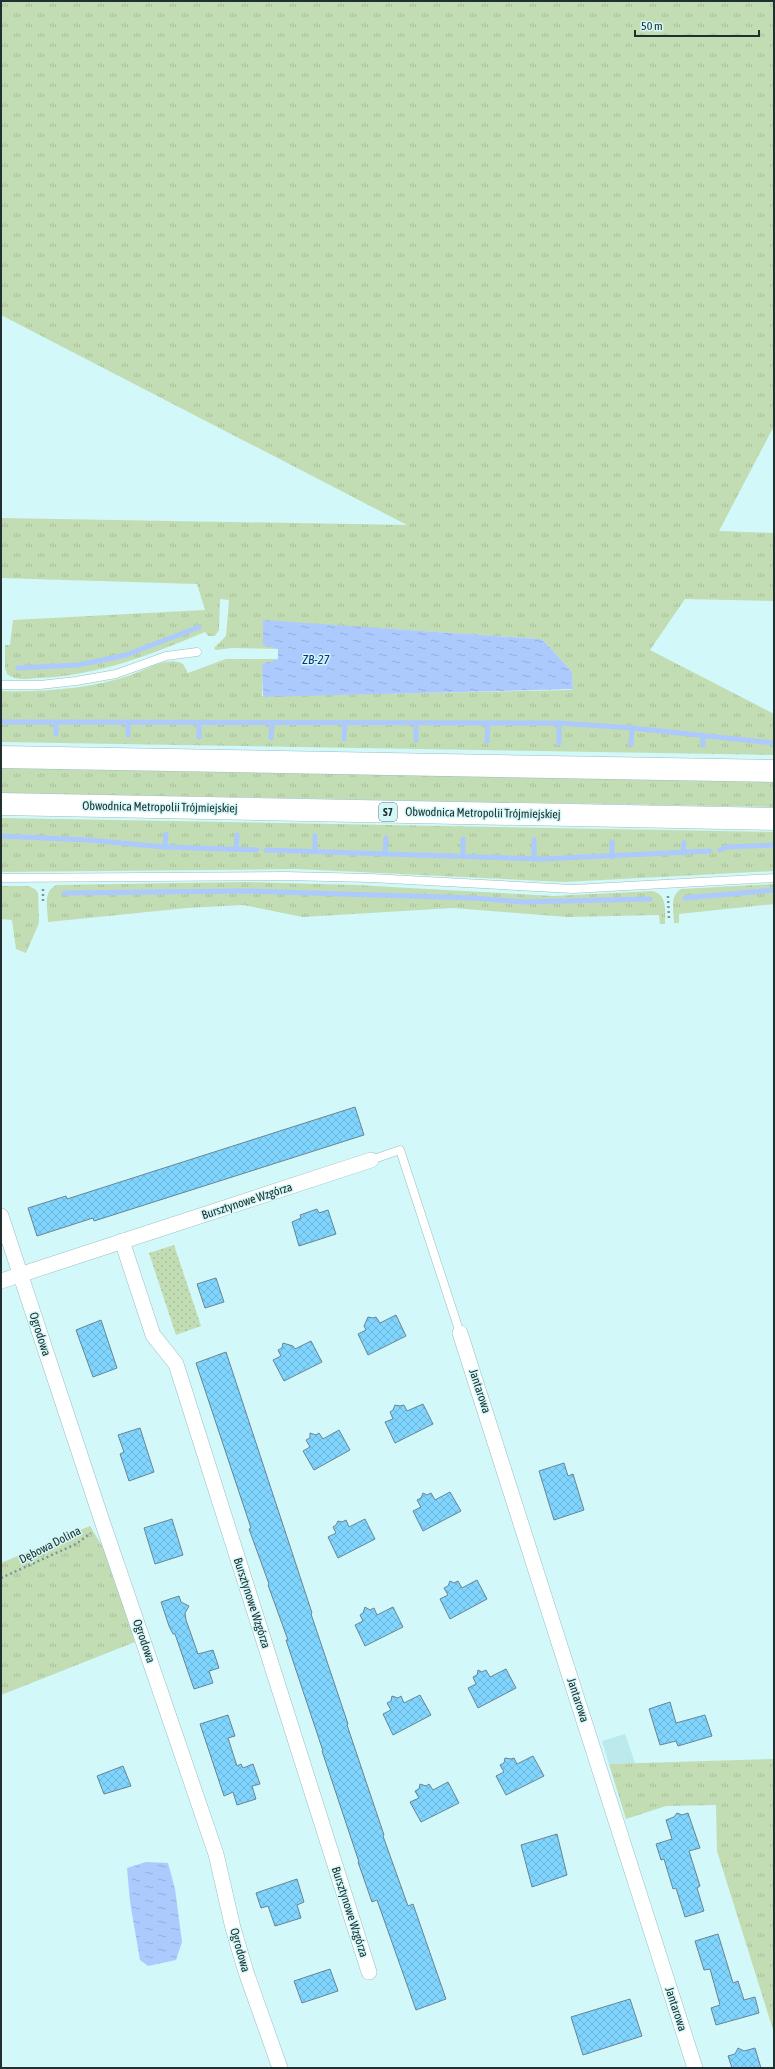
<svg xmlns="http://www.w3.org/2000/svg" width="775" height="2069" font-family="'Asap Condensed',sans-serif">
<defs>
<pattern id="grass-tufts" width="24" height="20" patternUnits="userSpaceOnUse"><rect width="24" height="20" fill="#c2ddb3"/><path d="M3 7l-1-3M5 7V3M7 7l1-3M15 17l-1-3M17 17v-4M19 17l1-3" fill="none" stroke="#a6be9a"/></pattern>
<pattern id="park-dots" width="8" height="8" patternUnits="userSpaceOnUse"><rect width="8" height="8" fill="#c2ddb3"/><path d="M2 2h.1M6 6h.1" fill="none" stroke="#a6be9a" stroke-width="1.8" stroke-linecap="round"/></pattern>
<pattern id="water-ripples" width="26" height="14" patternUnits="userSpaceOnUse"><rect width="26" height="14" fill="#adcafe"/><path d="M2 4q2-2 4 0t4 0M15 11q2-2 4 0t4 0" fill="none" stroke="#95aeda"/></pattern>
<pattern id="building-cross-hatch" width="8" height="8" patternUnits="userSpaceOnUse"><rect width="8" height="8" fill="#80d5fe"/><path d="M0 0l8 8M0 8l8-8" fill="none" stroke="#6eb7da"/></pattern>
</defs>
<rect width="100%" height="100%" fill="#d2f8f9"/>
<path fill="#bceaec" d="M625,1734L635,1763L609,1764L602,1741Z"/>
<g fill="url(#grass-tufts)">
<path d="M1,1H774V426L719,531L774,533V601L685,599L650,650L774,714V755L1,742V691C44,692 90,689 131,675C145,670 169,655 183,664L188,673L226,659H278L263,664L262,696L570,690L573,689L572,672L545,642L540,639L376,628L278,649L232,648L216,650L214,648L226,636L229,600L220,599L219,630L215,636H208L205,632C150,655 97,676 37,678C27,679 15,681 7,674L5,668V645H10L13,620L205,610L197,584L1,578V518L407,525L1,315Z"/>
<path d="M1,766L774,780V807L1,793Z"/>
<path d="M1,818L774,832V871L564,882L297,869L1,872Z"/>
<path d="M245,882L356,885L553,896L652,891C668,894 665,912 665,924H660L659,915L567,917L453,908L303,917L243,905L187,908L48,922C48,910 42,890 57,885Z"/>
<path d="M774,884V904L679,914V923H674C674,912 669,896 681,889Z"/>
<path d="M1,886H28L35,889L38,893L39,923L26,953L16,949L12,920L1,919Z"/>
<path d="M90,1526L105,1551L135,1642L1,1695V1563Z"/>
<path d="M774,1759V2033L717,1851L716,1805L666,1806L626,1819L609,1764Z"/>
</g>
<path fill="url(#park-dots)" d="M174,1245L201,1326L176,1335L149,1253Z"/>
<g fill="url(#water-ripples)">
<path d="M263,620L540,639L545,642L572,672L573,689L263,697L262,664L278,659V649L263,645Z"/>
<path d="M146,1862L168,1863L175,1889L182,1942L176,1960L148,1966L140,1960L130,1902L127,1868Z"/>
</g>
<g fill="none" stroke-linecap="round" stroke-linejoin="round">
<g stroke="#adcafe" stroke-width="5">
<path d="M18,668L78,665L126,655L199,627"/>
<path d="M1,722L559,723L632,728L774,743"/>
<path d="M199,723V737"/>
<path d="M56,734V723"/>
<path d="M128,735V722"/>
<path d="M271,738L272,723"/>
<path d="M344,739L345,723"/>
<path d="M416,740V723"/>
<path d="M487,741L488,723"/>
<path d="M559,743V723"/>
<path d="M631,744L632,728"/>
<path d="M703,745V735"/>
<path d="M1,836L88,840L165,847L257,850"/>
<path d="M165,847L166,834"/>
<path d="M236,849L237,835"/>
<path d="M266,850L541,859L710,851"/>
<path d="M720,850L727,847L774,845"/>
<path d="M315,851V836"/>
<path d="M683,853L684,843"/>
<path d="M385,854L386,838"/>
<path d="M463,856V839"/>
<path d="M612,857V842"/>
<path d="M534,859V840"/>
<path d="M64,893L244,891L474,898L523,902L650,899"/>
<path d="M685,898L774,890"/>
</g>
</g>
<g fill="url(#building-cross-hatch)" stroke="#698594">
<path d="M355,1107L364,1135L94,1221L93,1218L37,1236L28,1208L66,1196L67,1199Z"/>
<path d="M317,1209L319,1213L328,1210L336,1234L299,1246L292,1222L301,1218L300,1215Z"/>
<path d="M216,1278L224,1302L205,1308L197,1284Z"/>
<path d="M396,1315L406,1336L368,1355L358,1334L366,1330L364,1326L368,1317L373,1318L376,1317L380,1323Z"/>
<path d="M101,1320L117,1368L93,1377L76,1330Z"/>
<path d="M311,1341L322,1362L284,1381L273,1360L281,1356L278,1350L282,1348L283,1343L293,1346L295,1349Z"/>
<path d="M226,1352L312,1613L311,1614L348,1724L347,1725L384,1835L383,1836L408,1906L413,1904L446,1999L416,2010L377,1900L372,1902L358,1862H359L322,1751H323L286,1640H288L268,1585L269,1584L249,1529L251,1528L196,1363Z"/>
<path d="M423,1404L433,1424L395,1443L385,1422L393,1419L390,1412L393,1410L395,1405L400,1406L404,1405L407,1411Z"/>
<path d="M140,1428L154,1472L129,1481L120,1454L124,1452L118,1435Z"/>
<path d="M339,1430L350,1450L314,1470L303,1451L310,1447L306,1440L310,1438V1433L316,1435L319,1433L323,1439Z"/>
<path d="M564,1463L568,1476L573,1474L584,1510L554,1520L539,1471Z"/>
<path d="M450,1492L461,1511L423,1531L413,1511L421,1507L417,1500L421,1498L423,1493L427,1495L431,1493L435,1500Z"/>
<path d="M172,1519L183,1555L155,1564L144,1528Z"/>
<path d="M365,1519L375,1539L338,1558L328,1537L336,1533L333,1527L336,1525L338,1521L342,1522L346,1520L349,1527Z"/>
<path d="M477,1580L487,1599L450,1619L440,1599L448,1595L444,1588L448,1586L450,1581L454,1583L458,1581L462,1588Z"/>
<path d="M179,1596L181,1602L189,1606L185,1613L186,1620L198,1654L213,1650L219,1668L209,1671L213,1683L194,1689L175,1634H173L169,1626L161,1602Z"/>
<path d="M365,1607L370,1610L374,1608L377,1615L393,1607L403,1627L365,1646L355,1625L363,1621L360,1615L363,1613Z"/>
<path d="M506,1669L516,1688L478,1708L468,1688L476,1684L473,1677L477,1675L478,1670L482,1672L486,1670L490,1677Z"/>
<path d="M420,1695L431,1715L393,1735L383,1714L391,1710L387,1703L391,1701L392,1696L398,1698L401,1696L404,1703Z"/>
<path d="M670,1702L676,1723L705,1715L712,1736L678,1746L676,1741L660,1745L649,1709Z"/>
<path d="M228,1715L235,1736L228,1738L237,1766L241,1764L243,1768L253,1764L260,1784L252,1786L256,1799L237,1805L233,1792L224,1796L200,1724Z"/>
<path d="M533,1756L544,1776L506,1795L496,1776L504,1772L500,1765L504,1763L505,1758L511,1759L514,1758L517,1764Z"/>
<path d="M123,1766L131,1786L104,1794L97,1776Z"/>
<path d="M448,1782L459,1803L421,1822L410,1802L419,1798L415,1791L419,1789L420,1784L426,1786L429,1784L433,1790Z"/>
<path d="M677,1813L682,1815L688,1813L700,1848L689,1851L700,1886L697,1888L704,1911L685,1917L676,1888L673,1889L664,1859L661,1860L656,1844L672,1839L666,1820L674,1817Z"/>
<path d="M557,1834L567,1875L532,1887L521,1845Z"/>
<path d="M297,1879L304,1902L297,1905L301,1918L275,1926L268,1906L261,1908L256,1893Z"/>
<path d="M718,1934L733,1983L738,1981L744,2000L755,1997L759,2013L716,2025L711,2008L720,2005L710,1969L704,1970L695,1941Z"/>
<path d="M330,1969L338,1991L302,2003L294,1981Z"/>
<path d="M630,1999L642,2036L583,2055L571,2017Z"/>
<path d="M738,2048L744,2051L755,2048L761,2068H732L728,2056L735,2054Z"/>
</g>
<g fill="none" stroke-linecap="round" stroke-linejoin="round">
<defs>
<g id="lane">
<path d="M1,685H40L76,681L116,674L166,656L197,652"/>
<path d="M1,878L284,876L371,878L573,889L774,878"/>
<path d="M371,1160L400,1150L460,1333"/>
</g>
<g id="street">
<path d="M1,1216L102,1521L216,1854L233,1928L246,1972L280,2068"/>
<path d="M122,1241L153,1335L176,1364L369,1972"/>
<path d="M1,1281L371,1160"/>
<path d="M460,1333L695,2068"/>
</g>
<g id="highway">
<path d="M1,757L774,771"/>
<path d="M1,804L774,819"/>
</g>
</defs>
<use href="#lane" stroke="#9abfc0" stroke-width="9"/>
<use href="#street" stroke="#9abfc0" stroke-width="16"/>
<use href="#highway" stroke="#9abfc0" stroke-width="23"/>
<g stroke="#7c9798" stroke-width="2.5" stroke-dasharray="2 3" stroke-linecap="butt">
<path d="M43,889V903"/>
<path d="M668,896L669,919"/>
<path d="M1,1578L76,1544L91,1533"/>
</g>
<use href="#lane" stroke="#fff" stroke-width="8"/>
<use href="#street" stroke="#fff" stroke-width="15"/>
<use href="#highway" stroke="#fff" stroke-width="22"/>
</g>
<g text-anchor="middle" stroke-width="3" stroke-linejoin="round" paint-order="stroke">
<rect fill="#d2f8f9" stroke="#566b6c" stroke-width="1" x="379" y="803" width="18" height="18" rx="3"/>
<g font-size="11" font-weight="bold" fill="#212f30">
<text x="388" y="816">S7</text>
</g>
<g font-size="12" fill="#212f30" stroke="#d2f8f9">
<text transform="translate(160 807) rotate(1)" y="4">Obwodnica Metropolii Trójmiejskiej</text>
<text transform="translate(483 813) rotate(1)" y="4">Obwodnica Metropolii Trójmiejskiej</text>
<text transform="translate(247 1201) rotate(-18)" y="4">Bursztynowe Wzgórza</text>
<text transform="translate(40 1334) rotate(72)" y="4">Ogrodowa</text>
<text transform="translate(480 1391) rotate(72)" y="4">Jantarowa</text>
<text transform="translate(50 1545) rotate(-27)" y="4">Dębowa Dolina</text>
<text transform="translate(252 1603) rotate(72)" y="4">Bursztynowe Wzgórza</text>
<text transform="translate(144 1641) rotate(71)" y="4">Ogrodowa</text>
<text transform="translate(578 1700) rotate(72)" y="4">Jantarowa</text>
<text transform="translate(350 1912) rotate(72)" y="4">Bursztynowe Wzgórza</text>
<text transform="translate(240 1950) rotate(74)" y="4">Ogrodowa</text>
<text transform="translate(676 2009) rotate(72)" y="4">Jantarowa</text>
</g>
<g font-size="13" font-style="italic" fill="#0f337b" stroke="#d2f8f9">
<text x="316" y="664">ZB-27</text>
</g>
</g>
<rect width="775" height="2069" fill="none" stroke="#212f30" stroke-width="4"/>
<path d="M635 30v6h124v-6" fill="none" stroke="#212f30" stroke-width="2"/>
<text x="641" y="30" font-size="12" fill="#212f30" stroke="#d2f8f9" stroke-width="3" paint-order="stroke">50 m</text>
</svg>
